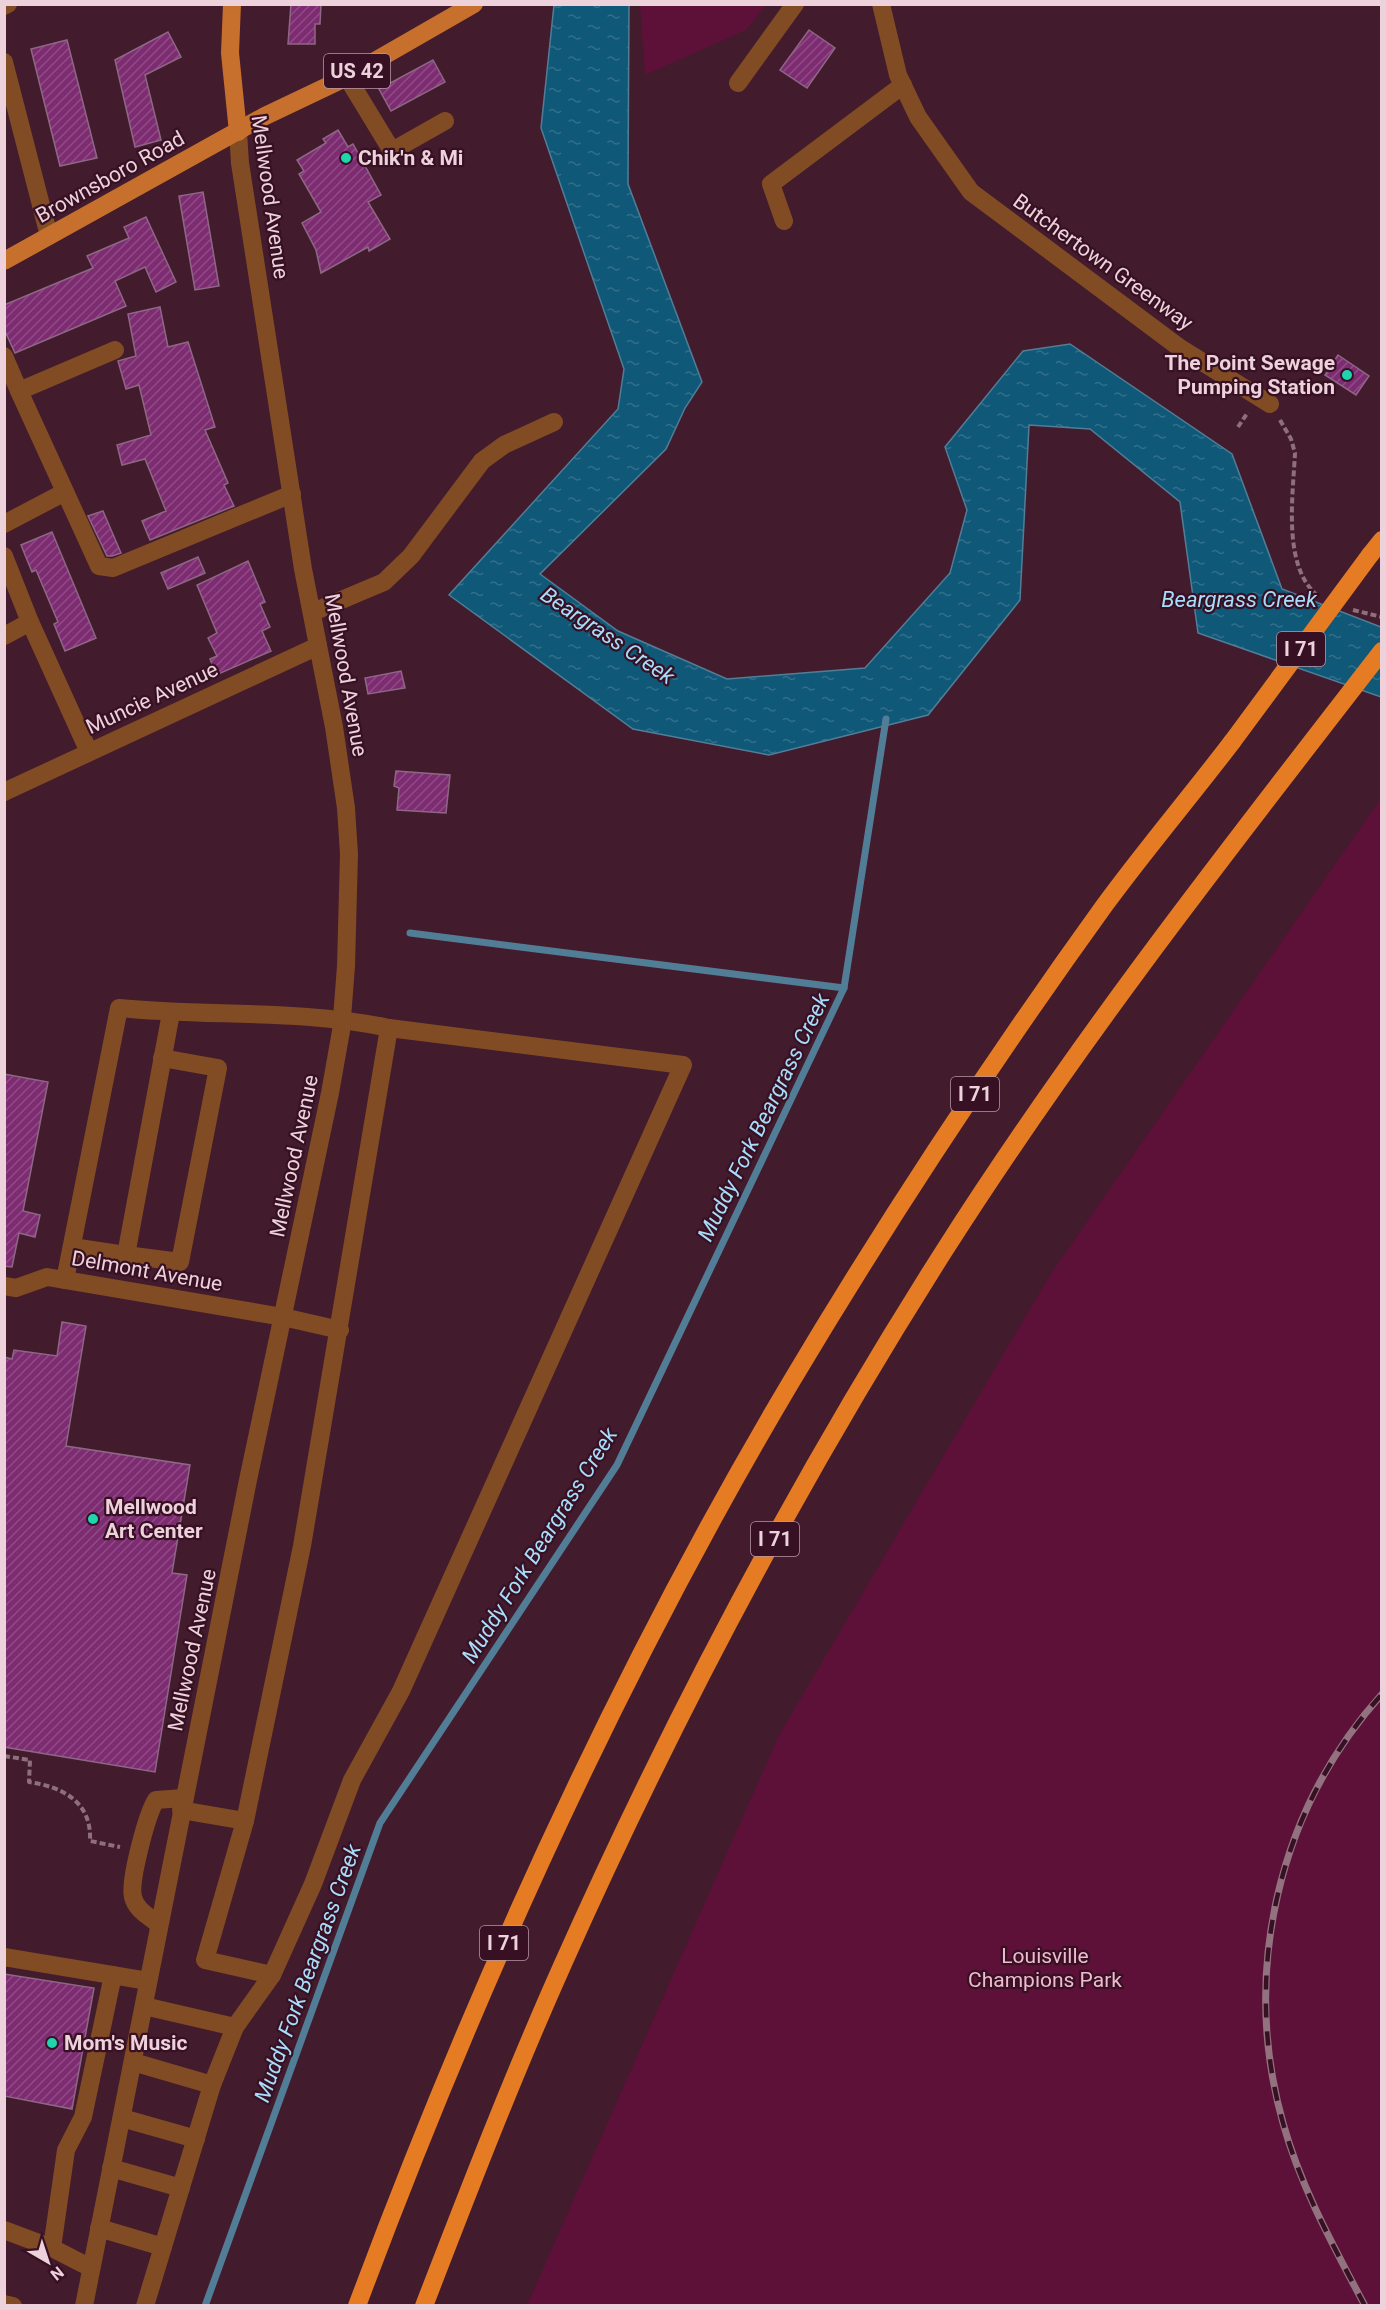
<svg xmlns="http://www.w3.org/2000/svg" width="1386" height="2310" font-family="Roboto,sans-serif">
<defs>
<pattern id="water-ripples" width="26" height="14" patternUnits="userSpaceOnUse" patternTransform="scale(1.5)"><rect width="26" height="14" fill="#105878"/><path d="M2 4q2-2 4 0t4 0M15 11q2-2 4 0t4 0" fill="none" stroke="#336f8b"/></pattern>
<pattern id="building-hatch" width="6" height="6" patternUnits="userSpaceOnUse" patternTransform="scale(1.5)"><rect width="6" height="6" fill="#7d2c71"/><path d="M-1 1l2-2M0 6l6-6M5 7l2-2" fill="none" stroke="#904a85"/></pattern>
</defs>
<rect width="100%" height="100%" fill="#421b2d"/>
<g fill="#5d1038">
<path d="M640,5V4L766,5L746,30L645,75Z"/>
<path d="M1381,798V2305H527L779,1735L1050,1275Z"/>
</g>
<path fill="url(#water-ripples)" stroke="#527d96" stroke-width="1.5" d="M554,5H629L628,184L702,382L685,408L666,449L540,574L618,631L727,679L865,668L950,573L967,510L945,447L1023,351L1070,344L1232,454L1282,589L1381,627V697L1198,633L1180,502L1090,429L1029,425L1020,600L928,715L769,755L633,729L449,595L618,409L624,369L541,128Z"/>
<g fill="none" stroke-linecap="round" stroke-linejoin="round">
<g stroke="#527d96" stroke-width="7">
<path d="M410,933L844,988"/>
<path d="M205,2306L380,1823L617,1465L844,988L886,719"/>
</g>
</g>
<g fill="url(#building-hatch)" stroke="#8d6785" stroke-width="1.5">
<path d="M291,4H321L320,24H315V44H288Z"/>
<path d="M809,30L835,48L807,88L780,70Z"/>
<path d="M168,32L181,57L145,75L161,140L135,147L115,60Z"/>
<path d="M67,40L97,158L60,166L31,49Z"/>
<path d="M433,60L445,82L391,111L379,89Z"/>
<path d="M338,130L348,147L353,144L381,195L368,202L390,239L369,251L368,247L321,273L316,250L302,223L321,212L299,174L304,171L297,160L326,143L323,139Z"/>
<path d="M203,192L219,286L195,290L179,196Z"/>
<path d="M146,217L176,282L156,292L145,267L115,281L126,306L15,353L4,329V305L93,268L87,256L129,238L124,227Z"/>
<path d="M160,307L168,347L188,342L215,427L205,430L228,483L224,485L234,506L150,540L142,521L166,511L145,459L122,465L117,445L151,435L139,385L126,389L118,361L136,356L128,314Z"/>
<path d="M1338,355L1369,376L1356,395L1325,375Z"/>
<path d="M103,511L121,553L112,556H107L88,516Z"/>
<path d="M52,532L96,638L65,651L54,624L58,622L36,570L32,572L21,545Z"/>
<path d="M198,557L205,573L168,589L161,573Z"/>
<path d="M248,561L265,602L260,604L270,627L262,631L271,651L216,675L210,659L217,656L208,638L217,633L197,585Z"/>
<path d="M401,671L405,688L368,694L365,678Z"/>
<path d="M396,771L450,775L446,813L397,810L399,788L394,786Z"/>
<path d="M4,1074L48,1082L23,1211L40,1215L35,1237L19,1233L12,1267L4,1266Z"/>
<path d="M62,1322L86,1326L66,1446L190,1465L172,1573L187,1575L155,1772L4,1747V1357L12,1359L14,1350L57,1356Z"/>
<path d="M4,1974L94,1988L72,2109L4,2096Z"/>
</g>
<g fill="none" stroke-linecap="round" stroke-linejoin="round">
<g stroke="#906f7d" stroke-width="4" stroke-dasharray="6 3" stroke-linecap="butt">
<path d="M1280,420L1291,439L1295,453C1293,496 1282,567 1318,596"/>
<path d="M1238,427L1248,412"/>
<path d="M1353,610L1382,617"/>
<path d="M4,1756L30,1760L29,1782C63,1787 92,1802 90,1841L120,1847"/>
</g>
<g stroke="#814b24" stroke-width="18">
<path d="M881,4L898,75L918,117L971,192L1180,348L1270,404"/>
<path d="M4,6L8,4"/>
<path d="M4,62L49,236"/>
<path d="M347,77L392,151L445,121"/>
<path d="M738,83L795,4"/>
<path d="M784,221L771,184L903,85"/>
<path d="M4,356L19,391L115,350"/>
<path d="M19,391L99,566L113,568L292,494"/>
<path d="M4,524L65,492"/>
<path d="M4,556L30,622L89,752"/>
<path d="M313,612L384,582L411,556L482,461L504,445L554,422"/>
<path d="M4,636L30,622"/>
<path d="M4,792L318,646"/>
<path d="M72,1247L126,1255L171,1013"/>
<path d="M126,1255L180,1262L218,1068L162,1058"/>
<path d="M65,1280L119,1008C209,1017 301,1009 389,1028L302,1546L245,1821L205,1960L272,1975"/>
<path d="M4,1286L16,1288L47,1277L283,1317L340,1330"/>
<path d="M181,1810L245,1821"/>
<path d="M158,1924C149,1916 136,1910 133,1897C129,1881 147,1814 156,1800L184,1798"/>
<path d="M4,1957L148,1981"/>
<path d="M144,2006L235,2027"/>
<path d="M133,2062L212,2085"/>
<path d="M122,2118L196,2139"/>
<path d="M111,2168L181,2188"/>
<path d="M99,2228L163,2247"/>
<path d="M4,2230L52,2248"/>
<path d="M91,2268L52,2248L66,2150L83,2117L113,1975"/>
<path d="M4,2304L13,2306"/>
<path d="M84,2306L248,1480L330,1093L341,1031L346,966L349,854L346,808L334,727L303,569L240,163L238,132"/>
<path d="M145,2306L212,2085L235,2027L272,1975L313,1884L352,1780L401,1691L683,1065L389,1028"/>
</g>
<g stroke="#c76f2c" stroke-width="18">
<path d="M232,4L230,53L238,132"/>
<path d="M4,261L263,117L347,77L474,4"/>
</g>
<g stroke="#e57b23" stroke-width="18">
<path d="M1370,555L1382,540"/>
<path d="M357,2306C476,1987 617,1675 791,1382C888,1219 993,1060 1104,906C1145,850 1190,797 1232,742"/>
<path d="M424,2306C468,2192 512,2078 562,1966C672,1719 799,1479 944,1251C1077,1042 1230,847 1382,651"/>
</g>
<defs>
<path id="rail" d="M1365,2306C1334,2247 1301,2188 1283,2123C1241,1973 1277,1811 1382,1694"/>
</defs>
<use href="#rail" stroke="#937280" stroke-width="7"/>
<use href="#rail" stroke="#371123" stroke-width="4.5" stroke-dasharray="14" stroke-linecap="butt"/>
<path stroke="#e57b23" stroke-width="18" d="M1232,742L1370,555"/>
</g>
<g fill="#1fd5b0" stroke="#371123" stroke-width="2">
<circle cx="346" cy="158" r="6"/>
<circle cx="1347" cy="375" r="6"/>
<circle cx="93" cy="1519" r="6"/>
<circle cx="52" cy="2043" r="6"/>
</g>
<g text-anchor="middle" stroke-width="4.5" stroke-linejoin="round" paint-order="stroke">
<g fill="#371123" stroke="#b698a4" stroke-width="1.5">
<rect x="324" y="54" width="66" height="34" rx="4.5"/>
<rect x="1277" y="632" width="48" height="34" rx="4.5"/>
<rect x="951" y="1077" width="48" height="34" rx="4.5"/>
<rect x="751" y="1522" width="48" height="34" rx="4.5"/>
<rect x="480" y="1926" width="48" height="34" rx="4.5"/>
</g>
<g font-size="20" font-weight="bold" fill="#edd2dc">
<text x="357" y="78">US 42</text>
<text x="1301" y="656">I 71</text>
<text x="975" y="1101">I 71</text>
<text x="775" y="1546">I 71</text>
<text x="504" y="1950">I 71</text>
</g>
<g font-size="21" font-weight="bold" fill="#edd2dc" stroke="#371123" text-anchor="start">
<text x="358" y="165">Chik'n &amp; Mi</text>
<text x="1335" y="370" text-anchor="end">The Point Sewage<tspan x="1335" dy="24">Pumping Station</tspan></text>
<text x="105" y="1514">Mellwood<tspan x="105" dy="24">Art Center</tspan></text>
<text x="64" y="2050">Mom's Music</text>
</g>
<g font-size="21" fill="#edd2dc" stroke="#371123">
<text transform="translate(110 177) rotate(-29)" y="7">Brownsboro Road</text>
<text transform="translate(270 197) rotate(82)" y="7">Mellwood Avenue</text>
<text transform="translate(1103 262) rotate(36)" y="7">Butchertown Greenway</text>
<text transform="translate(346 675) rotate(80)" y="7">Mellwood Avenue</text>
<text transform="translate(152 698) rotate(-25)" y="7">Muncie Avenue</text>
<text transform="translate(294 1156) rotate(-78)" y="7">Mellwood Avenue</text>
<text transform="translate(147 1271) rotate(10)" y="7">Delmont Avenue</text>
<text transform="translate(192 1650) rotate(-78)" y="7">Mellwood Avenue</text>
</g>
<g font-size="21" fill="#f0bace" stroke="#371123">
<text x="1045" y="1963">Louisville<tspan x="1045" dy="24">Champions Park</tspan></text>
</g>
<g font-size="22" font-style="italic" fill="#a7dcfa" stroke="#371123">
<text x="1239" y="607">Beargrass Creek</text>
<text transform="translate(608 635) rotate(34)" y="8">Beargrass Creek</text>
<text transform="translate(763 1117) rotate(-64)" y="8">Muddy Fork Beargrass Creek</text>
<text transform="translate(539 1545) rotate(-58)" y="8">Muddy Fork Beargrass Creek</text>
<text transform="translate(307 1973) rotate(-70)" y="8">Muddy Fork Beargrass Creek</text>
</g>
</g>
<rect width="1386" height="2310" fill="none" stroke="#edd2dc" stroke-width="12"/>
<g transform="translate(48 2262) rotate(141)" stroke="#371123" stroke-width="4.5" paint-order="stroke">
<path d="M0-4.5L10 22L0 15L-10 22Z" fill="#edd2dc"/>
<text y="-9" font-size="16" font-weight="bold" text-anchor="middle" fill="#edd2dc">N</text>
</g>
</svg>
